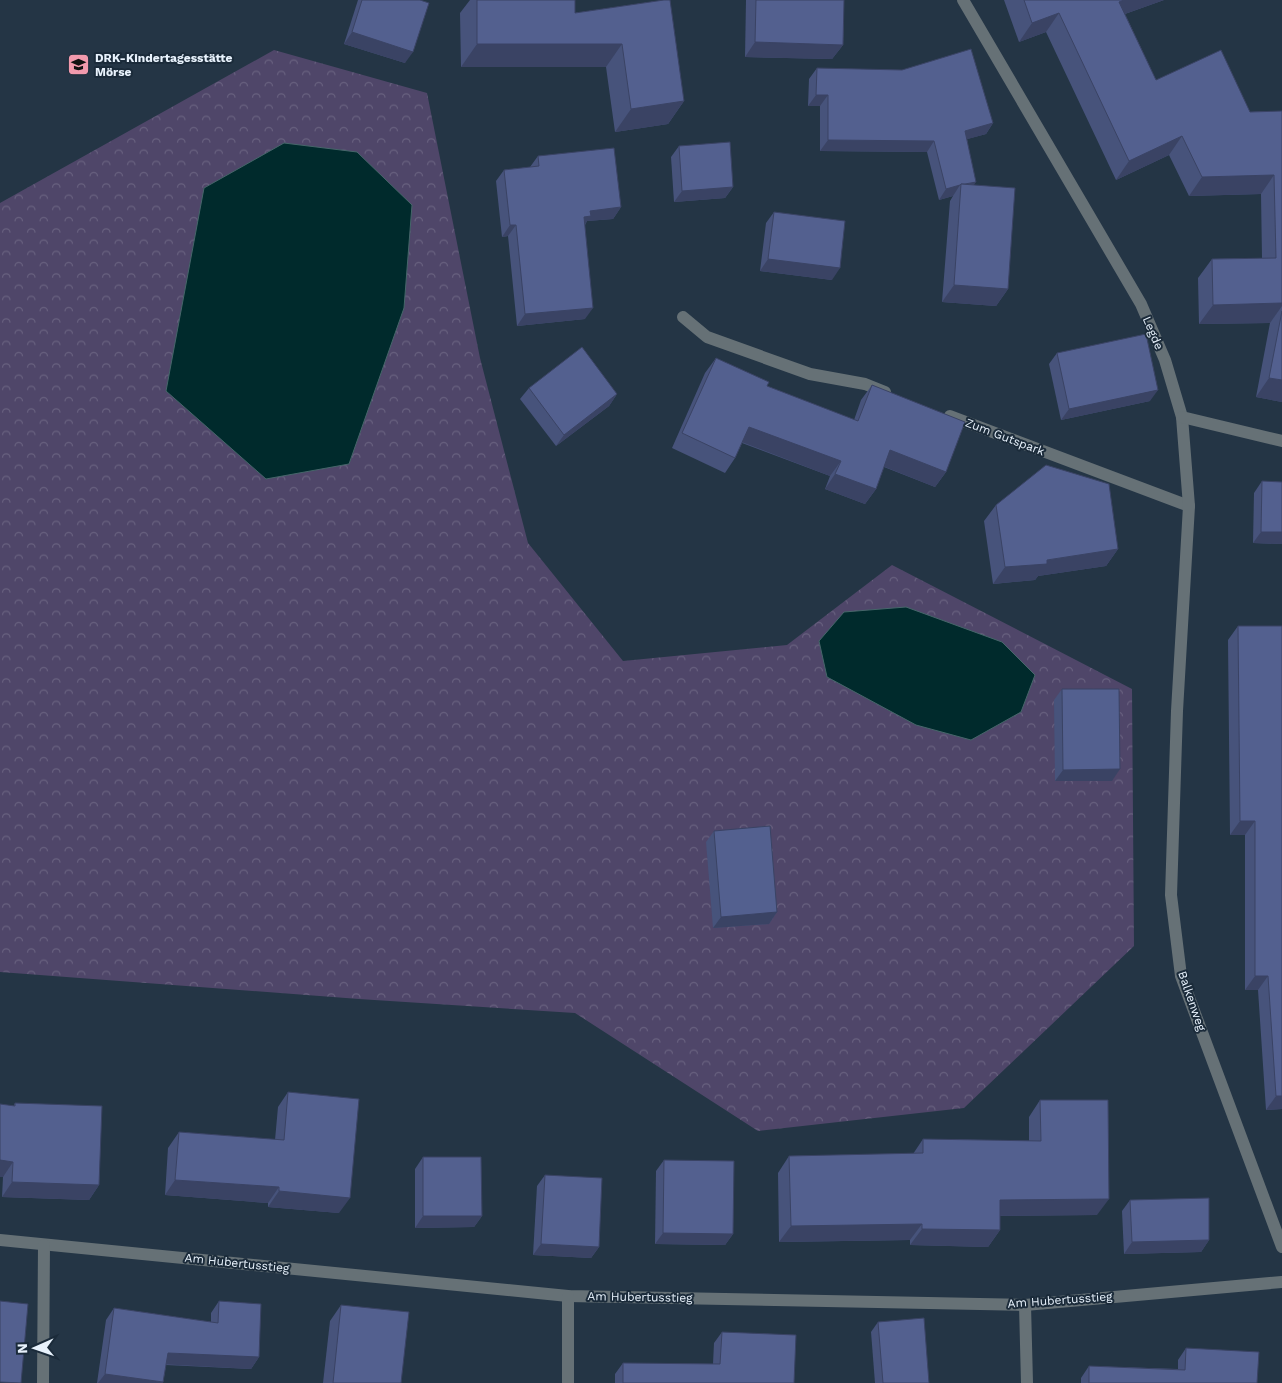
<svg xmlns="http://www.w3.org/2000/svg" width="1282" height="1383" font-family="'Work Sans',sans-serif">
<defs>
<pattern id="park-crowns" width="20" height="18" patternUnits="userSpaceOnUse" patternTransform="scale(1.25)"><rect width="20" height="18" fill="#4f4669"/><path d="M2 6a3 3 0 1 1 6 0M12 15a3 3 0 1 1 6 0" fill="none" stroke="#68617f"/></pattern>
</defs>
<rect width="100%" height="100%" fill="#243545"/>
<path fill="url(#park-crowns)" d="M274,50L427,93L480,358L528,543L623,661L787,645L892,565L1132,689L1134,946L964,1108L758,1131L575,1013L359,999L0,972V203Z"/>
<g fill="#002a2c" stroke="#46666a">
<path d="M284,143L357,152L412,205L404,308L349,464L266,479L166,391L204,188Z"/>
<path d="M906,607L1002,642L1035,675L1021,712L971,740L916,725L827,677L819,641L844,612Z"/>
</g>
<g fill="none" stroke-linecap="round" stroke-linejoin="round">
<g stroke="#667176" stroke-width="12">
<path d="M683,317L707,337L810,374L865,384L885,392"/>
<path d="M950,416L1189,506"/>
</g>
<g stroke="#667176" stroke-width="12">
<path d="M963,0L1141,304L1165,360L1182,417L1189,506L1177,711L1171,895L1181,976L1282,1247"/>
<path d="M1182,417L1282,441"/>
<path d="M0,1240L568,1296L1025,1305L1282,1282"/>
<path d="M1025,1305L1027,1383"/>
<path d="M43,1383L44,1245"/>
<path d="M568,1383V1296"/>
</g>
</g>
<g fill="#47537b">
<path d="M358,0H420L405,63L344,44Z"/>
<path d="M470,0H575V13L664,0L684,101L668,124L615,132L606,67H461L460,13Z"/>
<path d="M746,0H844L843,45L832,59L745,57Z"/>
<path d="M1004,0H1164L1125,14L1156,80L1250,112L1282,111V402L1256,397L1270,323L1199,324L1198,278L1212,259L1262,258L1261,194L1189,196L1169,155L1116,180L1046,32L1019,42Z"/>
<path d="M817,68L993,123L986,134L967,139L974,185L1008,289L996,306L942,302L950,201L953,196L939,200L927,152L820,151V106H808L809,79Z"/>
<path d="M679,146L733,187L725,198L674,202L671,157Z"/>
<path d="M538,156L621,207L613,219L587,221L585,225V319L517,326L508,236L502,237L496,181L504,170L530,167Z"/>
<path d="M774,212L832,280L760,271L766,223Z"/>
<path d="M1057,353L1150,401L1061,420L1049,364Z"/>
<path d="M716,358L767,386L854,420L861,400L872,385L946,472L935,487L884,467L876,489L865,504L825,489L830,476L742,443L735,458L725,473L672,448L705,373Z"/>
<path d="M529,388L617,394L609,406L556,446L520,399Z"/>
<path d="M1262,481L1282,482V544L1253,543L1254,493Z"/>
<path d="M996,505L1118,549L1106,566L1038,576L1035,580L993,584L984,521Z"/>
<path d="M1238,626H1282V1109L1266,1110L1258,990H1245V835H1230L1228,640Z"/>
<path d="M1062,689L1112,781H1055L1054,700Z"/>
<path d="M714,831L777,912L769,924L713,928L706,842Z"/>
<path d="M288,1092L339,1213L268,1207V1203L165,1195L168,1148L179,1132L275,1140L278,1107Z"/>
<path d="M1040,1100L1097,1215L1000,1216V1230L988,1247L910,1245V1240L779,1242L778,1173L789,1156L913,1154L923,1139L1029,1141V1117Z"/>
<path d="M15,1103L99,1185L89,1200L2,1197L3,1177L14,1105Z"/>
<path d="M423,1157L482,1216L474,1227L415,1228V1169Z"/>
<path d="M664,1160L733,1234L725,1245L655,1244L656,1171Z"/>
<path d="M545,1175L599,1247L591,1258L533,1255L537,1186Z"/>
<path d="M1130,1200L1209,1240L1201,1252L1124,1254L1122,1211Z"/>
<path d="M219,1301L259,1357L251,1369L166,1365L163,1383H97L106,1320L114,1308L211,1322V1313Z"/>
<path d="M341,1305L401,1383H323L330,1321Z"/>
<path d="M878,1322L929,1383H875L871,1332Z"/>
<path d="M722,1332L794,1383H615V1374L623,1363L713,1364L714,1343Z"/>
<path d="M1186,1348L1257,1383H1081V1378L1089,1366L1178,1369V1360Z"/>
</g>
<g fill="#3a4364">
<path d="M1124,0H1164L1105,21L1119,2Z"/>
<path d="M1059,13L1046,32L1019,42L1032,23Z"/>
<path d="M352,32L413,52L405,63L344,44Z"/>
<path d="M755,42L843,45L832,59L745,57Z"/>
<path d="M477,44H622L606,67H461Z"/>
<path d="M816,95H828L820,106H808Z"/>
<path d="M684,101L668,124L615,132L631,109Z"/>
<path d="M993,123L986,134L957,142L965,131Z"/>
<path d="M1182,136L1169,155L1116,180L1129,161Z"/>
<path d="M828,140L934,141L927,152L820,151Z"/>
<path d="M1274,175L1261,194L1189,196L1202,177Z"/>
<path d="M976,182L969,192L961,185Z"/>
<path d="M960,185L953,196L939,200L946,189Z"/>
<path d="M733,187L725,198L674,202L682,191Z"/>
<path d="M621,207L613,219L587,221L583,228L584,217L590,211Z"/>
<path d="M510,225H516L508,236L502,237Z"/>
<path d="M768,259L840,268L832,280L760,271Z"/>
<path d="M954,285L1008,289L996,306L942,302Z"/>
<path d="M1282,303V306L1270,323L1199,324L1213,305Z"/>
<path d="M593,308L585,319L517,326L525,314Z"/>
<path d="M1269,378L1282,380V402L1256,397Z"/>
<path d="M1158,390L1150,401L1061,420L1069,409Z"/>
<path d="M617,394L609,406L556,446L564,435Z"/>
<path d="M749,427L841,461L830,476L739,441Z"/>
<path d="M890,450L946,472L935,487L880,465Z"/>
<path d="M835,474L876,489L865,504L825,489Z"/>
<path d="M1261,532H1282V544L1253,543Z"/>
<path d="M1118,549L1106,566L1038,576L1035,580L993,584L1005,567Z"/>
<path d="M1120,769L1112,781H1055L1063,770Z"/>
<path d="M1240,821H1255L1245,835H1230Z"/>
<path d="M777,912L769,924L713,928L721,917Z"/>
<path d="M1255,976H1268L1258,990H1245Z"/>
<path d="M1276,1096H1282V1109L1266,1110Z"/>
<path d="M0,1160L13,1162L3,1177H0Z"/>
<path d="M175,1180L279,1187L268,1203L165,1195Z"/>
<path d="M12,1182L99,1185L89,1200L2,1197Z"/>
<path d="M279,1191L350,1198L339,1213L268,1207Z"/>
<path d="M1109,1199L1097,1215L988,1216L1000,1200Z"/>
<path d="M423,1216H482L474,1227L415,1228Z"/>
<path d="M922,1224L910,1240L779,1242L791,1226Z"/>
<path d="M922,1229L1000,1230L988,1247L910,1245Z"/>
<path d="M663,1233L733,1234L725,1245L655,1244Z"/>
<path d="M1209,1240L1201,1252L1124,1254L1132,1242Z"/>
<path d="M541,1244L599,1247L591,1258L533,1255Z"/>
<path d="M168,1353L259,1357L251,1369L160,1364Z"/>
<path d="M105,1374L163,1382V1383H98Z"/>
</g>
<g fill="#53608f" stroke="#3a4364">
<path d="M362,0H420L429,3L413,52L352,32Z"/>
<path d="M477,0H575V13L664,0H670L684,101L631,109L622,44H477Z"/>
<path d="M756,0H844L843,45L755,42Z"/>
<path d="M1024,0H1124L1119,2L1156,80L1221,50L1250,112L1282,111V303L1213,305L1212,259L1276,258L1274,175L1202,177L1182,136L1129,161L1059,13L1032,23Z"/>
<path d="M971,49L993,123L965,131L976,182L965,184H961L960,185L946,189L934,141L828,140V95H816L817,68L902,70Z"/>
<path d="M730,142L733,187L682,191L679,146Z"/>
<path d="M614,148L621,207L590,211L591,216L584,217L593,308L525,314L516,225H510L504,170L539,166L538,156Z"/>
<path d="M961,184L1015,188L1008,289L954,285Z"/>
<path d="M774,212L845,221L840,268L768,259Z"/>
<path d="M1282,311V380L1269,378Z"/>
<path d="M1146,334L1158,390L1069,409L1057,353Z"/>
<path d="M582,347L617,394L564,435L529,388Z"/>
<path d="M716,358L769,382L767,386L858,421L872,385L965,422L946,472L890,450L876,489L835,474L841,461L749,427L735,458L682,433Z"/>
<path d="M1046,465L1109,484L1118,549L1047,560V564L1005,567L996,505Z"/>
<path d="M1262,481L1282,482V532H1261Z"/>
<path d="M1238,626H1282V1096H1276L1268,976H1255V821H1240Z"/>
<path d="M1062,689H1119L1120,769L1063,770Z"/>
<path d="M770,826L777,912L721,917L714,831Z"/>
<path d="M288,1092L359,1099L350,1198L279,1191V1187L175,1180L179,1132L284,1140Z"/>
<path d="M1040,1100H1108L1109,1199L1000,1200V1230L922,1229V1224L791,1226L789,1156L923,1153V1139L1041,1141Z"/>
<path d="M15,1103L102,1106L99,1185L12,1182L13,1162L0,1160V1104L15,1106Z"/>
<path d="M423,1157H481L482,1216H423Z"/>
<path d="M664,1160L734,1161L733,1234L663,1233Z"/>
<path d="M545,1175L602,1178L599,1247L541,1244Z"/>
<path d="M1209,1198V1240L1132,1242L1130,1200Z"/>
<path d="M0,1301L28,1304L21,1383L0,1382Z"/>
<path d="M219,1301L261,1304L259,1357L168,1353L163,1382L105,1374L114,1308L218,1323Z"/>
<path d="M341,1305L409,1312L401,1383H333Z"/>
<path d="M924,1318L929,1383H883L878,1322Z"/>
<path d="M722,1332L796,1335L794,1383H623V1363L720,1364Z"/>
<path d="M1186,1348L1259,1352L1257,1383H1089V1366L1185,1370Z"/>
</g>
<defs>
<symbol id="school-square" viewBox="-11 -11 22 22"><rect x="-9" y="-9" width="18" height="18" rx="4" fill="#f29aad" stroke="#1b2b3a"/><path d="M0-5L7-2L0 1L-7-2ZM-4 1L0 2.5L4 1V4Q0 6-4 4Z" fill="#111"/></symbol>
</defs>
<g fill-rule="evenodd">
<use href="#school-square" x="66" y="52" width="25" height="25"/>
</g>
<g text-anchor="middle" stroke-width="4" stroke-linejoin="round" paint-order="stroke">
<g font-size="12" font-weight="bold" fill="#e8f2fc" stroke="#1b2b3a" text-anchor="start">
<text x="95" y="62">DRK-Kindertagesstätte<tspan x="95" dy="14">Mörse</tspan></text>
</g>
<g font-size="12" fill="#e8f2fc" stroke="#1b2b3a">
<text transform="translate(1153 333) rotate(67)" y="4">Legde</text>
<text transform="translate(1005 437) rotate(21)" y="4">Zum Gutspark</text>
<text transform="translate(1192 1001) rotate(71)" y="4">Balkenweg</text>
<text transform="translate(237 1263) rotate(6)" y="4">Am Hubertusstieg</text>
<text transform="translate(640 1297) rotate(1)" y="4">Am Hubertusstieg</text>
<text transform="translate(1060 1300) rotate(-4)" y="4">Am Hubertusstieg</text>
</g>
</g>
<g transform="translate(35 1348) rotate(268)" stroke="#1b2b3a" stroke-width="4" paint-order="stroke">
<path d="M0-4L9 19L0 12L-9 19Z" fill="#e8f2fc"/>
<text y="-8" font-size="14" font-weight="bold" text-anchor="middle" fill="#e8f2fc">N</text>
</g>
</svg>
